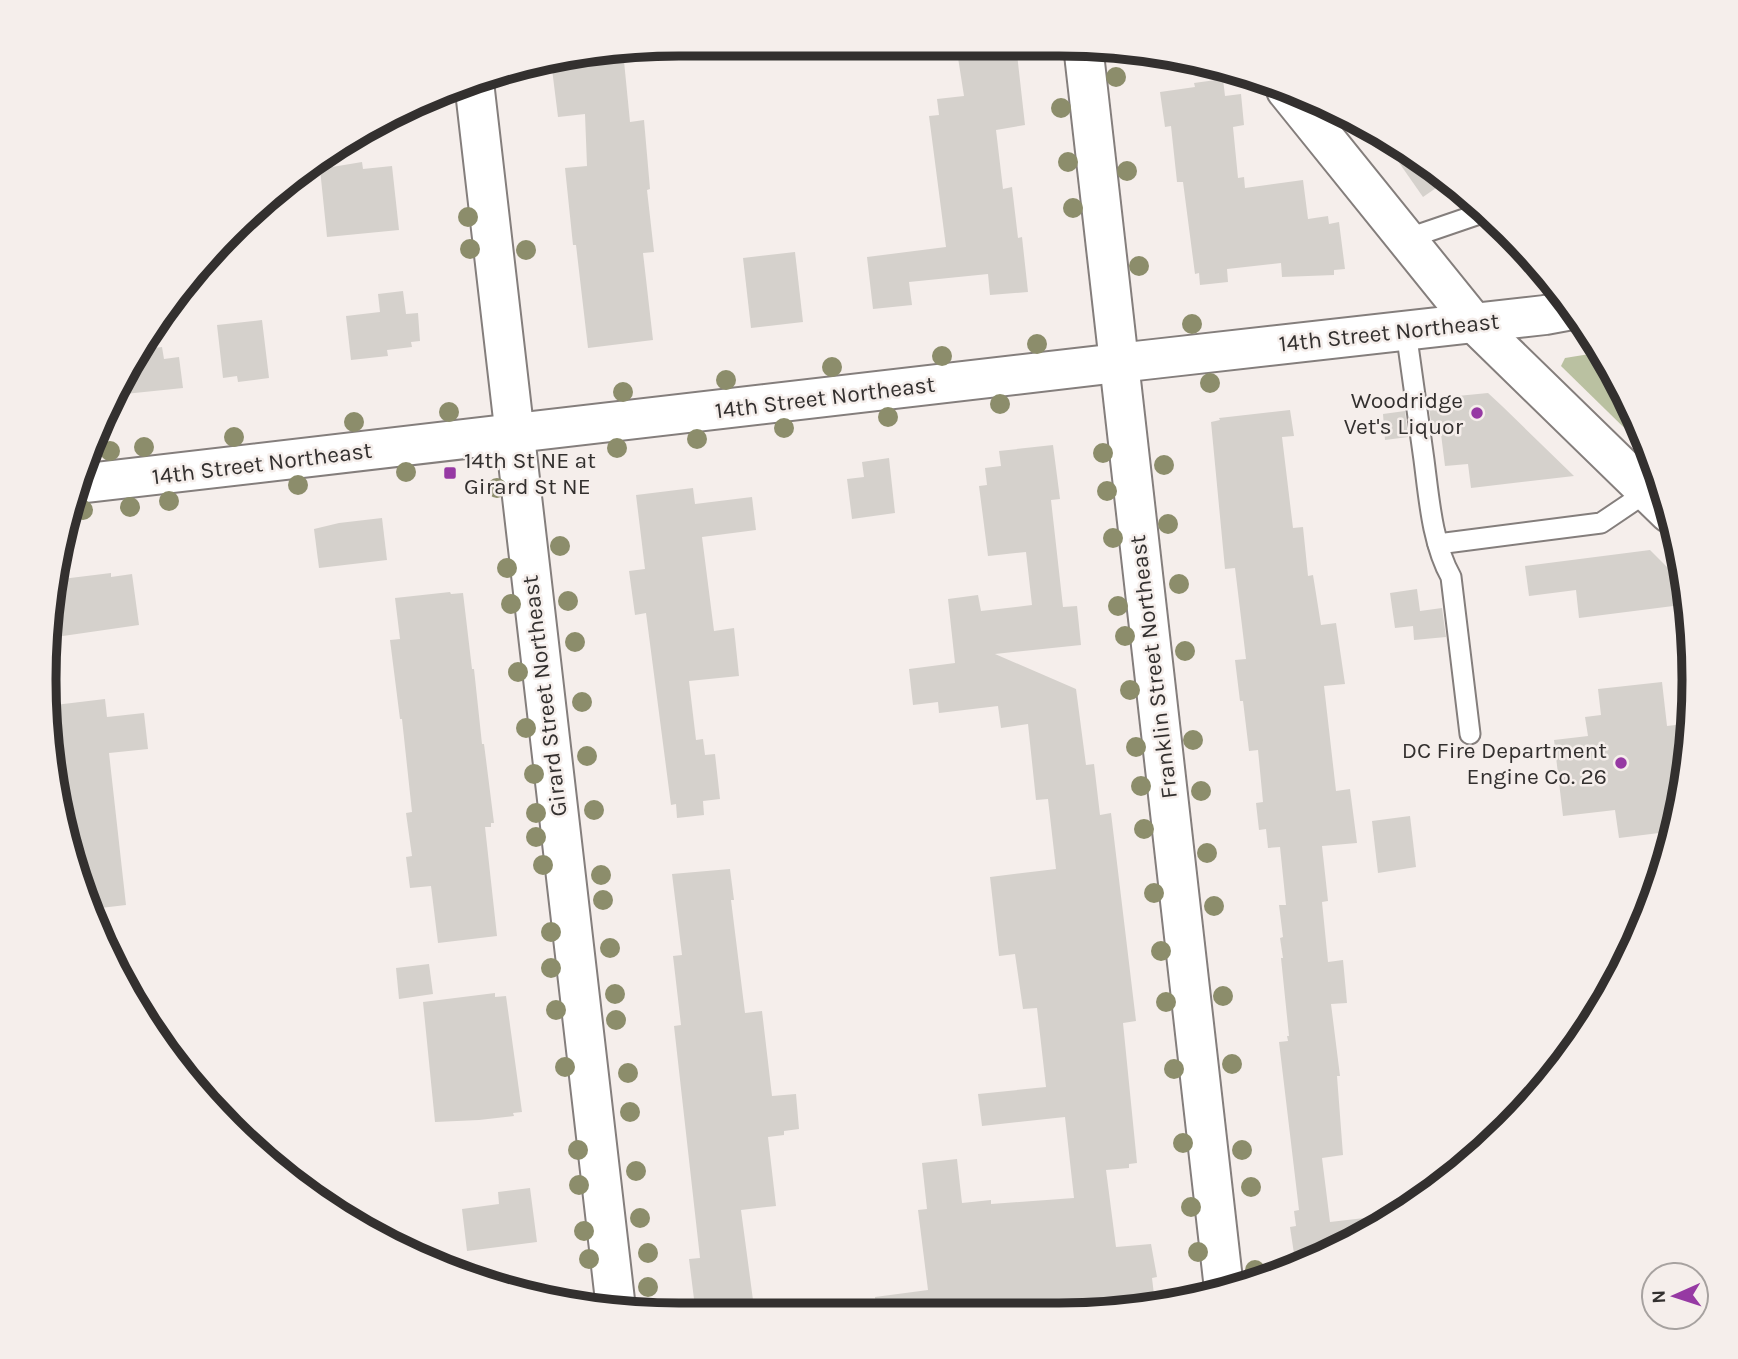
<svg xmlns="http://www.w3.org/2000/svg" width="1738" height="1359" font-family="Karla,sans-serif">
<rect width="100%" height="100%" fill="#f5eeeb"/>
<path fill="#bac1a1" d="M1602,352L1609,361L1652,455L1561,366L1565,358Z"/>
<g fill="#d5d1cc">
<path d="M956,45H1016L1025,125L996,130L1003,189L1012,187L1018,238L1022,237L1028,292L990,295L988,274L909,282L912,305L873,309L867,257L946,247L929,116L939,115L937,99L964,96Z"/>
<path d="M624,61L630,122L644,120L650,189L647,190L654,252L643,253L653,340L588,348L576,245H573L565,168L587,166L585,114L558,117L552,69Z"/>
<path d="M1223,79L1225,96L1241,94L1244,125L1233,127L1238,178L1244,177L1245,188L1303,180L1308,219L1328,216L1329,224L1339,222L1345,269L1334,270V275L1282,277L1281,263L1227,269L1228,282L1200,285L1199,273L1195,274L1183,182H1177L1171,126L1165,127L1160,92L1195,87L1194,83Z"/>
<path d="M1386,144L1446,175L1449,179L1423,197Z"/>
<path d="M362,162L363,169L392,166L399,230L327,237L320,169Z"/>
<path d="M795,252L803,322L751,328L743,258Z"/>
<path d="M403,291L406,314L418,313L420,341L411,342L412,347L387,350L388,356L351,360L346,316L380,312L378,294Z"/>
<path d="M262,320L269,378L238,382L237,376L223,378L217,325Z"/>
<path d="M162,347L164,359L179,357L183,388L115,395L129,362L138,350Z"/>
<path d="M1488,393L1502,406L1574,476L1471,488L1468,464L1445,466L1441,434L1433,435L1429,408L1438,407L1437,398Z"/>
<path d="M1290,410L1294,436L1282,437L1293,528L1303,527L1308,576L1313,575L1321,625L1336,623L1345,684L1324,686L1336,791L1350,789L1357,843L1322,846L1328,901L1322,902L1328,962L1343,960L1347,1003L1331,1004L1340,1076H1337L1343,1155L1322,1158L1330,1222L1399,1214L1377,1230L1296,1267L1290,1227L1296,1226L1294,1211L1299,1210L1279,1042L1288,1041L1287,1036H1289L1281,958H1283L1280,938L1283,937L1279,905H1286L1280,847L1268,848L1266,829L1259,830L1256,803L1263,802L1258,750L1249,751L1243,701H1240L1235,660L1246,659L1235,568L1225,569L1211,422L1220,420L1219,418Z"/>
<path d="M1405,411L1408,437L1385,440L1383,414Z"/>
<path d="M1053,445L1060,499L1051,500L1063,607L1077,606L1081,645L995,654L1076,689L1086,765L1094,764L1100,815L1111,813L1136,1021L1123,1023L1137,1163L1129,1164V1168L1106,1170L1116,1247L1151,1244L1157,1277L1152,1278L1155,1303L1100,1314L876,1315L875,1297L928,1290L918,1210L927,1209L922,1163L957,1159L962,1203L991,1200V1204L1074,1198L1065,1117L982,1126L978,1094L1046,1087L1037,1008L1023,1009L1015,954L999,956L990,877L1056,869L1048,799L1036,800L1028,724L1001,728L998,706L939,713L938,702L913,705L909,669L955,663L948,599L978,595L981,611L1032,605L1026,552L988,556L979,486L987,485L985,468L1001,466L999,451Z"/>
<path d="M889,458L895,513L852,519L847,479L864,477L862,462Z"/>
<path d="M693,488L695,504L752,497L756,530L702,537L714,631L734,628L739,676L689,681L696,740L703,739L705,755L715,754L720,799L703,801L704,815L677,818L676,804L671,805L646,613L635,615L629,571L645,569L636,495Z"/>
<path d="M382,518L387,560L319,568L314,529L339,523Z"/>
<path d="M1650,550L1687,587L1689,604L1579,618L1576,590L1529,596L1525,566Z"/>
<path d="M111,573V577L132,574L139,625L49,638L56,587L62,586V579Z"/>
<path d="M1417,589L1420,611L1442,608L1446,637L1414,640L1413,626L1395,628L1390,593Z"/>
<path d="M450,592L451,594L463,593L472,669H474L482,744H484L494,823H491V827H485L497,936L438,943L431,886L410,888L406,857L412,856L406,813L412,812L402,719H400L390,640L400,639L395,598Z"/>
<path d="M1662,682L1667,726L1693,723L1682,786L1675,787L1678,811L1675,831L1619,838L1615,810L1563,816L1554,740L1588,736L1585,717L1601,715L1598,689Z"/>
<path d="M105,699L107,717L144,713L148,749L109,753L126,905L92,909L66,844L50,721L56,720L55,705Z"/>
<path d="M1410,816L1416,867L1378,873L1372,821Z"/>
<path d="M730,869L734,900H731L745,1013L762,1011L772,1096L796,1094L799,1129L784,1131V1135L768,1137L776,1206L741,1210L755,1315H696L689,1259L700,1258L674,1026L681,1025L673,956L682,955L672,874Z"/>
<path d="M429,964L433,994L399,999L396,968Z"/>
<path d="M495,993V997L506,996L522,1112L513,1113L514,1116L479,1120L435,1122L423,1002Z"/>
<path d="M530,1188L537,1242L467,1251L462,1209L499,1204L498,1192Z"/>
</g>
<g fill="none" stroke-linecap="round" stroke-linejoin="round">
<defs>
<g id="service">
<path d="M1406,239L1485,212"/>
<path d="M1406,331C1412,374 1418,417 1424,460C1429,498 1432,543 1451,577L1470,734"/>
<path d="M1438,544L1601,523L1647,492"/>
</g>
<g id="minor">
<path d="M474,82L616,1309"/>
<path d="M1286,90L1474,323L1669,513"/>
<path d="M78,484L1118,363"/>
</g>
<g id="tertiary">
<path d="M1083,45L1224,1289"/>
<path d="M1118,363L1545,315L1572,310"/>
</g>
</defs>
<use href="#service" stroke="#847e7c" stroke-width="23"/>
<use href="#minor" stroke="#847e7c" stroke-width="42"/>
<use href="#tertiary" stroke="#847e7c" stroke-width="42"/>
<use href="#service" stroke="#fff" stroke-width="19"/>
<use href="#minor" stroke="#fff" stroke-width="38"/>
<use href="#tertiary" stroke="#fff" stroke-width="38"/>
</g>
<g fill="#8c8d6b">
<circle cx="1116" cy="77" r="10"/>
<circle cx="1061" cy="108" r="10"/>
<circle cx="1068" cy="162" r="10"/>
<circle cx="1127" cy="171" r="10"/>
<circle cx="1073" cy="208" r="10"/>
<circle cx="468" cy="217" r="10"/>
<circle cx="470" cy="249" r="10"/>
<circle cx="526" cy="250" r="10"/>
<circle cx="1139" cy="266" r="10"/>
<circle cx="1192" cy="324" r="10"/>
<circle cx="1037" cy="344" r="10"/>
<circle cx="942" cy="356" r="10"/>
<circle cx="832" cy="367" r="10"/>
<circle cx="726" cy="380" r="10"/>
<circle cx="1210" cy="383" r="10"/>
<circle cx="623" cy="392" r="10"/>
<circle cx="1000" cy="404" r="10"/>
<circle cx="449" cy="412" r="10"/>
<circle cx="888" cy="417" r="10"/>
<circle cx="354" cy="422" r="10"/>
<circle cx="784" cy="428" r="10"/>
<circle cx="234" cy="437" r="10"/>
<circle cx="697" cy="439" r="10"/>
<circle cx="144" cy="447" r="10"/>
<circle cx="617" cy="448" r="10"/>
<circle cx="110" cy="451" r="10"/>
<circle cx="1103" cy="453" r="10"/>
<circle cx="1164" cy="465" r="10"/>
<circle cx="406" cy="472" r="10"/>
<circle cx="298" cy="485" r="10"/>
<circle cx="497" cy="488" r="10"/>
<circle cx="1107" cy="491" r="10"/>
<circle cx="169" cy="501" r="10"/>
<circle cx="130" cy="507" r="10"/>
<circle cx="83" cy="510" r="10"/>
<circle cx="1168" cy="524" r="10"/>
<circle cx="1113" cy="538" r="10"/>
<circle cx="560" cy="546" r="10"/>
<circle cx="507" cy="568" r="10"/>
<circle cx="1179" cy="584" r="10"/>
<circle cx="568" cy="601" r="10"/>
<circle cx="511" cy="604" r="10"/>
<circle cx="1118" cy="606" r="10"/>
<circle cx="1125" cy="636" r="10"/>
<circle cx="575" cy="642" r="10"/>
<circle cx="1185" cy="651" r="10"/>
<circle cx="518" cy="672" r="10"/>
<circle cx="1130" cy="690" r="10"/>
<circle cx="582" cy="702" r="10"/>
<circle cx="526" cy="728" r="10"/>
<circle cx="1193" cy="740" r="10"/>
<circle cx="1136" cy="747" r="10"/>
<circle cx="587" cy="756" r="10"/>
<circle cx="534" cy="774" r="10"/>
<circle cx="1141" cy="786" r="10"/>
<circle cx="1201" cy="791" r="10"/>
<circle cx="594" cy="810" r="10"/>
<circle cx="536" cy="813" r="10"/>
<circle cx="1144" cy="829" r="10"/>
<circle cx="536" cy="837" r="10"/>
<circle cx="1207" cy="853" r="10"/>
<circle cx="543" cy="865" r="10"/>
<circle cx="601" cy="875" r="10"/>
<circle cx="1154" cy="893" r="10"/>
<circle cx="603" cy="900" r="10"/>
<circle cx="1214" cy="906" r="10"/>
<circle cx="551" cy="932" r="10"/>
<circle cx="610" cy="948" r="10"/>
<circle cx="1161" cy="951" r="10"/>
<circle cx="551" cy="968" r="10"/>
<circle cx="615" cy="994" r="10"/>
<circle cx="1223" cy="996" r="10"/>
<circle cx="1166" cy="1002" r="10"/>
<circle cx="556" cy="1010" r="10"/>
<circle cx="616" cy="1020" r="10"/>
<circle cx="1232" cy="1064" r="10"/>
<circle cx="565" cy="1067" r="10"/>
<circle cx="1174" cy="1069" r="10"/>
<circle cx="628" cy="1073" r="10"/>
<circle cx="630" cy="1112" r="10"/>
<circle cx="1183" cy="1143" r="10"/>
<circle cx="578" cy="1150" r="10"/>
<circle cx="1242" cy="1150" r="10"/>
<circle cx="636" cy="1171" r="10"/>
<circle cx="579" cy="1185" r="10"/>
<circle cx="1251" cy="1187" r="10"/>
<circle cx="1191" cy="1207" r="10"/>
<circle cx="640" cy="1218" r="10"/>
<circle cx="584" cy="1231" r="10"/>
<circle cx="1198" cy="1252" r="10"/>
<circle cx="648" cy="1253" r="10"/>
<circle cx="589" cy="1259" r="10"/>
<circle cx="1255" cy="1270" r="10"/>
<circle cx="648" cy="1287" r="10"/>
</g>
<g fill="#9639a3" stroke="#f5eeeb" stroke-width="2.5">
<circle cx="1477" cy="413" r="7"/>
<rect x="443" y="466" width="14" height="14" rx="3.5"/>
<circle cx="1621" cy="763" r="7"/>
</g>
<g text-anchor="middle" stroke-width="5" stroke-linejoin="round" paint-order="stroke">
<g font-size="23" fill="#33302f" stroke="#f5eeeb">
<text transform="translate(1389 332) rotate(-6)" y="8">14th Street Northeast</text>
<text transform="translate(825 397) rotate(-7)" y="8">14th Street Northeast</text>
<text transform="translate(262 463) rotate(-7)" y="8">14th Street Northeast</text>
<text transform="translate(1153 667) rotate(-97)" y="8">Franklin Street Northeast</text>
<text transform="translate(544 696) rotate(-97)" y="8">Girard Street Northeast</text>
</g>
<g font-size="23" fill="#33302f" stroke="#f5eeeb" text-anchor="end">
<text x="1463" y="408">Woodridge<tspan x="1463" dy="26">Vet's Liquor</tspan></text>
<text x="464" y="468" text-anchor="start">14th St NE at<tspan x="464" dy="26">Girard St NE</tspan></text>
<text x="1607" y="758">DC Fire Department<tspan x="1607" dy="26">Engine Co. 26</tspan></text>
</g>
</g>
<path d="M0 0H1738V1359H0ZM679 56H1059A623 623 0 0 1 1682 679V680A623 623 0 0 1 1059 1303H679A623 623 0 0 1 56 680V679A623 623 0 0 1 679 56Z" fill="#f5eeeb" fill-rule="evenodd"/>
<path fill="none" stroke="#33302f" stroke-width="9" d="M679 56H1059A623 623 0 0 1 1682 679V680A623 623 0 0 1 1059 1303H679A623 623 0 0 1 56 680V679A623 623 0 0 1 679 56Z"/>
<g transform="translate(1675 1296) rotate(267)"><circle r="33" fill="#f5eeeb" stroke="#a7a2a0" stroke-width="2"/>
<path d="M0-5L12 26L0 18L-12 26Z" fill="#9639a3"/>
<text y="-10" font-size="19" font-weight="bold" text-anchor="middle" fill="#33302f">N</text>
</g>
</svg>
